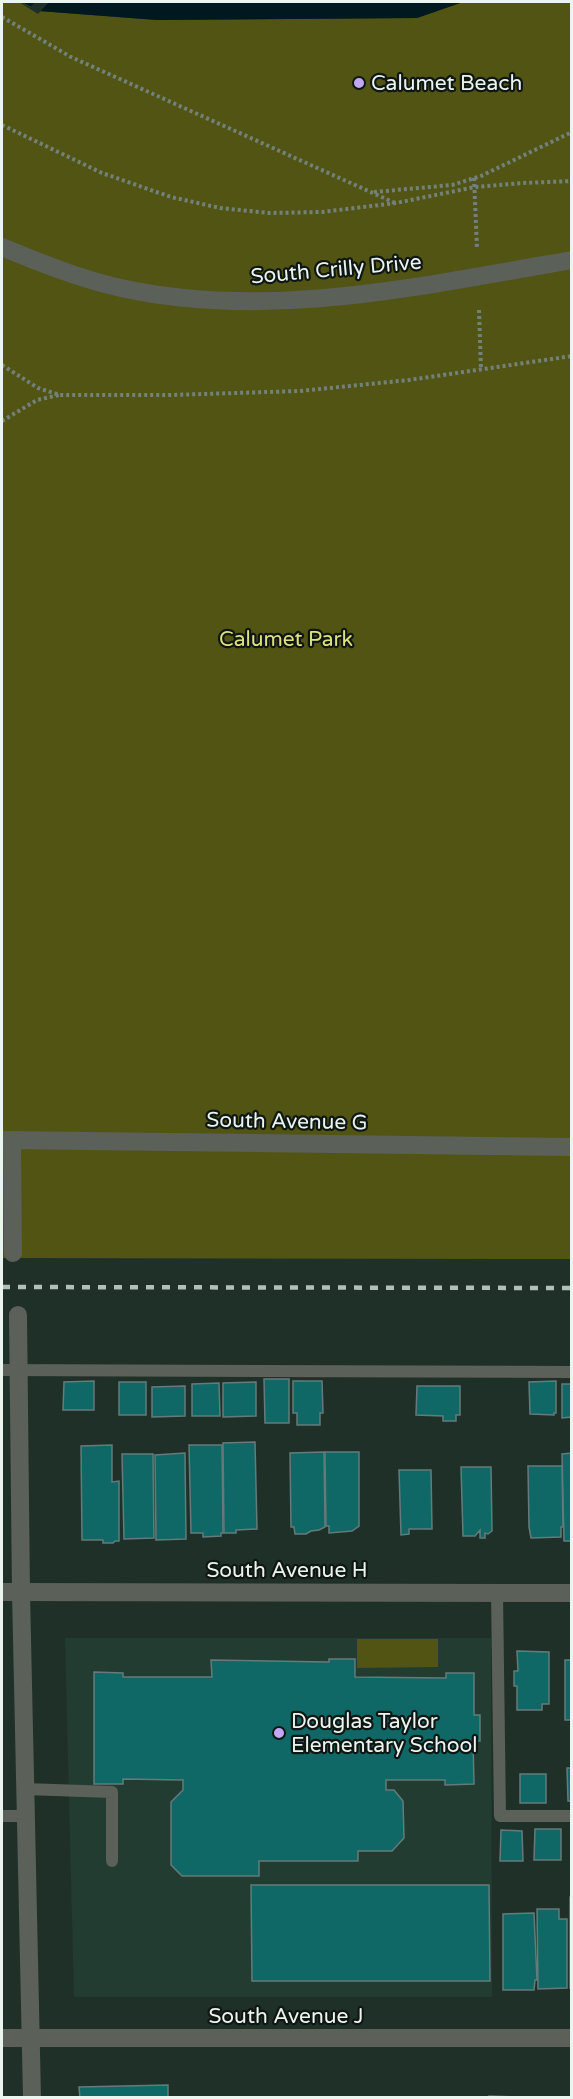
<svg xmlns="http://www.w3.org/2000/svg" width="573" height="2099" font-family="'Varela Round',sans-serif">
<rect width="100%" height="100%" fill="#1f3029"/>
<path fill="#233c32" d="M65,1638H491L492,1997H74Z"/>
<g fill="#525414">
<path d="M2,2H22L39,11L157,20L417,18L463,2H571V1259L2,1258Z"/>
<path d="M357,1639H438V1667L357,1668Z"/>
</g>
<path fill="#001921" d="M22,2H463L417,18L157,20L39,11Z"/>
<path fill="#1f3029" d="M19,2H22L30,7L35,2H49L38,14Z"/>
<g fill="#0f6866" stroke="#647b7a" stroke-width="1.5">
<path d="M264,1379H289V1423H265Z"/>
<path d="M94,1381V1410H63L64,1382Z"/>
<path d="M293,1381H322L323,1413H320V1425H297V1413H293Z"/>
<path d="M556,1381V1413H554V1415L530,1414L529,1382Z"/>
<rect x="119" y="1382" width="27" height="33"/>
<path d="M256,1382V1416L223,1417V1383Z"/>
<path d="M219,1383L220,1416H192V1384Z"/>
<path d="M562,1384H572V1417L562,1418Z"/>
<path d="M185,1386V1416L152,1417V1387Z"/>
<path d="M417,1386H460V1415H456V1421H443V1416L416,1415Z"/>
<path d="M255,1442L257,1529L236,1530V1533H224L223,1443Z"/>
<path d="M112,1445V1482L119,1481V1541H115L113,1543H103V1540H82L81,1446Z"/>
<path d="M189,1445H222L223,1533H221V1536L203,1537V1533H191Z"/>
<path d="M324,1452L325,1527L319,1530L311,1531L306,1534H295L294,1527H291L290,1453Z"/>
<path d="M325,1452H359V1526L352,1531L329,1533V1526H326Z"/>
<path d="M185,1453L186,1539L156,1540L155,1455Z"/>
<path d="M572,1453V1541H564L562,1454Z"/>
<path d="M122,1454H153L154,1538L124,1539Z"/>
<path d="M528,1466H562L563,1527H561V1537L531,1538L529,1527Z"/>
<path d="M461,1467H491L492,1531L488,1534L485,1533V1538H480V1530L475,1536H463Z"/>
<path d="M399,1470H431L432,1529H409V1534L401,1535Z"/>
<path d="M517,1651L549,1652V1704H542V1710H517V1686H514V1671H518Z"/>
<path d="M329,1659H355V1677L446,1678V1673H474V1715H480V1741H473L474,1784L445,1785V1780H386V1790H394L403,1801L404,1838L392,1851H358V1861H259V1876H182L171,1865V1802L183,1790V1780L123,1779V1784H94V1672L123,1673V1677H212L211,1660L329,1662Z"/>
<rect x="565" y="1660" width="7" height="60"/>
<path d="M567,1768H572V1801H568Z"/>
<rect x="520" y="1774" width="26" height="29"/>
<path d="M535,1829H561V1860H534Z"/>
<path d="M501,1830L522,1831L523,1861H500Z"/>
<path d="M251,1885H489L490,1981H252Z"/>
<rect x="570" y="1897" width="2" height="91"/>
<path d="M537,1909H559V1919H567V1988L538,1989Z"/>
<path d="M534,1913L537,1980H535L534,1990H503V1914Z"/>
<path d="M168,2085V2098H80L79,2087Z"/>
<path d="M489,2096L518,2097V2098H489Z"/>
</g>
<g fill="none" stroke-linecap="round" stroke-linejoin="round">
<g stroke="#73817b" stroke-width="4" stroke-dasharray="3 3" stroke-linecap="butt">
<path d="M2,17L71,57L395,203"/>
<path d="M2,125L102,173L171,197L220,208L269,213L322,212L396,203L475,187L523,183L572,181"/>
<path d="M474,178L477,248"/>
<path d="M374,192L452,185L481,176L572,132"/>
<path d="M479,310L481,370"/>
<path d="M2,365L38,388L60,395H171L300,391L409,380L572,356"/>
<path d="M2,421L37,400L59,395"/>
</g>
<g stroke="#5b6059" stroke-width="12">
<path d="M2,1370L572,1372"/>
<path d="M497,1592L500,1816H572"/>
<path d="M25,1789L112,1792V1861"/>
<path d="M2,1816H26"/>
</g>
<g stroke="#5b6059" stroke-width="18">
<path d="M2,247C41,263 80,279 121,288C270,321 425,285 572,260"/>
<path d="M2,1140L572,1147"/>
<path d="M12,1140L13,1253"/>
<path d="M18,1315L21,1592L32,2098"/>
<path d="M2,1592L572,1593"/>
<path d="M2,2038H572"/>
</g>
<path stroke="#b2bfba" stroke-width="4.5" stroke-dasharray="8 8" stroke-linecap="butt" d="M2,1287L572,1288"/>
</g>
<g fill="#c2a8f2" stroke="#0f1613" stroke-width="2">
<circle cx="359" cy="83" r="6"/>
<circle cx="279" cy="1733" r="6"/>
</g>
<g text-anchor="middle" stroke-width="4.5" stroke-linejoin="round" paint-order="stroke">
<g font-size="21" fill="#eaf5f0" stroke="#0f1613" text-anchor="start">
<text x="371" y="90">Calumet Beach</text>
<text x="291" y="1728">Douglas Taylor<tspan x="291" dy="24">Elementary School</tspan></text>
</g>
<g font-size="21" fill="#eaf5f0" stroke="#0f1613">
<text transform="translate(336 269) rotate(-5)" y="7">South Crilly Drive</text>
<text transform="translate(287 1121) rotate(1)" y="7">South Avenue G</text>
<text x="287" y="1577">South Avenue H</text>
<text x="286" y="2023">South Avenue J</text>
</g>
<g font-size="21" fill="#dde27c" stroke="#0f1613">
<text x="286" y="646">Calumet Park</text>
</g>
</g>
<rect width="573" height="2099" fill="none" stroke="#eaf5f0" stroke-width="6"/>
</svg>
